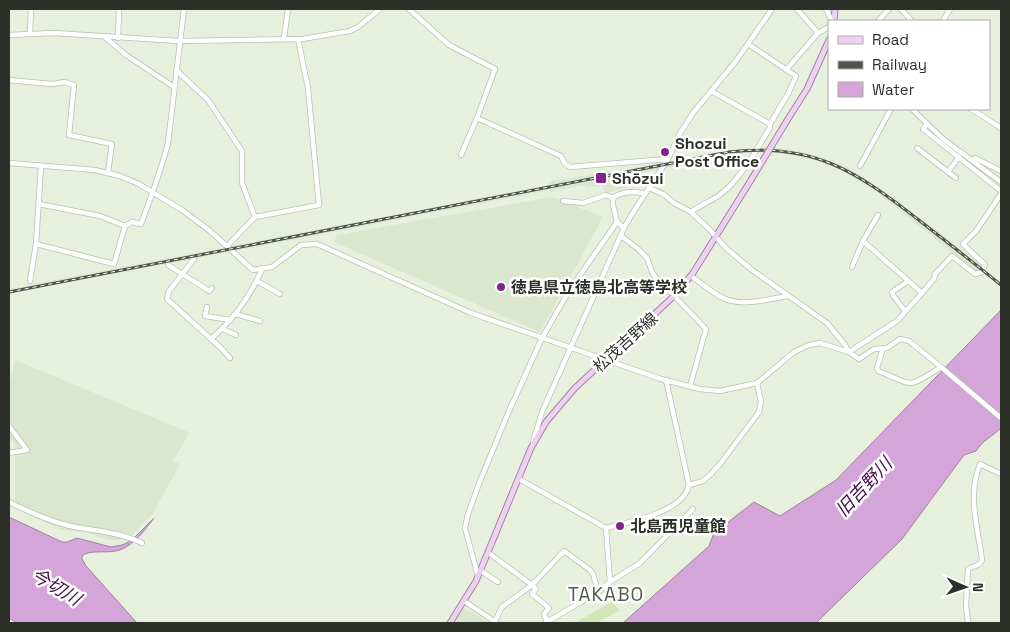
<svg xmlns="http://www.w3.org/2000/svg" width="1010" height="632" font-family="'Space Grotesk','Noto Sans JP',sans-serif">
<rect width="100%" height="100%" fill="#e7efdd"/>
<g fill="#dae6cd">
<path d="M758,147L779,148L807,153L845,166L893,197L983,266L977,272L874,190L843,171L832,166L806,158L779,153L755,152L729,155L628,176V178L624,179L626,188L605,193L602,185L586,188L585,185L552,191L551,190L9,294V289L549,185V182L609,171V173L645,166L728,150Z"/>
<path d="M552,197L603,217L540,332L334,242L337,235Z"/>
<path d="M15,360L188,432L187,437L173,461L180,464L153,513L133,535L119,540H109L85,532L61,530L15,508V443L9,438V389Z"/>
<path d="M464,608L490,623H454Z"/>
</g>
<path fill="#d2e7b7" d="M612,602L620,610L597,623H574Z"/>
<g fill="#d4a5d8" stroke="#a282a4">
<path d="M1001,310V428C993,436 983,440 976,451L964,455L902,539L816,623H623L709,546L714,533L754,502L780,516L836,480Z"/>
<path d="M9,517L62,542H67L77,538L111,547L122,545L131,541L154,518C144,531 135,544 120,550C109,554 89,549 82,556V559L86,566L137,623H17L9,618Z"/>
</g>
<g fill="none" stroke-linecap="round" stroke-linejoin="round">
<defs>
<g id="minor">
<path d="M409,9L449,45L495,69L477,118L461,155"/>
<path d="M797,9L818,33"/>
<path d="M826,9L832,21"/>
<path d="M901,9L912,21"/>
<path d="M878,21L889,9"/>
<path d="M943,21L950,9"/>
<path d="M30,33L31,9"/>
<path d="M9,35L54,33L179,41L302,39L350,31L358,27L380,9"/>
<path d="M106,38L126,55L174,87"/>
<path d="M118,38L119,9"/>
<path d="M284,38L288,9"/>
<path d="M176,70L208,100L242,151V183L255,217"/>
<path d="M786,70L818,33L829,27"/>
<path d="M9,80L52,84L65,82L74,85L69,135L112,144L108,172"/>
<path d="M711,91L770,124"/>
<path d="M912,109L943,139L1001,182"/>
<path d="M971,109L1001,128"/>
<path d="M477,118L561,156L565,164L570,167L668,159"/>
<path d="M927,124L923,129L1001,191"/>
<path d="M917,148L956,178"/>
<path d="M972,160L975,158L1001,171"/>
<path d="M9,163L95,170L120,176L139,184L182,210L210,231L253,270L272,267L301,245L317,244L471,313L661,379L700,389L720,391L757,383L794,352L809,345L820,343L849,352L859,359L874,349L887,348L900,339L909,341L941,367"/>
<path d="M41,166L36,244L114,264L125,226L132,222L141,224C151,197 161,171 168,143L184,9"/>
<path d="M860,166L891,109"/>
<path d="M948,172L959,157"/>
<path d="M649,188L663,194L674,203L691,212L710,230L727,249L752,270L827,323L845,345L848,351"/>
<path d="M613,198V205L617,222L624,228"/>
<path d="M563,201L583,203L606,195L613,198C622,191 635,191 645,194"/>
<path d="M39,204L100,216L125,226"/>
<path d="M691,212C699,206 709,202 718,196C741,180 755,151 770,128V124L788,94L796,76L748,44"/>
<path d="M621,236L637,248L647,258L653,274L706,329L690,386"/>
<path d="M863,241L922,293"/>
<path d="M227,246L255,217L319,205L308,88L298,39"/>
<path d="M194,259L169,291L167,299L221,348L230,358"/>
<path d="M168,265L206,289L209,291L212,288"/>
<path d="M852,267L863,241L878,215"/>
<path d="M691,276C701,283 711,292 723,298C742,307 768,299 788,296"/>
<path d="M30,281L36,244"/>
<path d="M257,281L280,294"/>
<path d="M207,307L205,316L231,320"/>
<path d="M905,311L893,295L892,292L907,282"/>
<path d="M236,314L260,321"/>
<path d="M223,329L236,335"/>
<path d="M211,339C234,319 250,297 262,269"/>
<path d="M883,348L877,368L878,371C915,385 905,390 941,367L1001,418"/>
<path d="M849,352L897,321L922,293L934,279L935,274L952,256L975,274L982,272L985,265L963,244L976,231L1001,194"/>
<path d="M9,426L27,450L9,453"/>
<path d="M533,442L542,412L624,228L632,214L668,159L679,135L693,113L736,61L772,9"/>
<path d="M519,479L606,528C629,522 683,513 689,485L666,380"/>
<path d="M689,485L703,481L710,475L720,464L759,412L761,402L757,383"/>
<path d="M9,502C29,512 49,521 70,526C95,531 119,532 142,543"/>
<path d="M606,528L610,582"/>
<path d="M489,553L532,585L564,551L590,570L593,574L598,592"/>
<path d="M481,571L498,582"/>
<path d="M478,576L465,528L468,514L480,481L509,411L542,338L569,291L617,222"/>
<path d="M464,601L497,623"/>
<path d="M495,621L502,607L532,585L536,589L532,594L549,608L544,614L547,622"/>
<path d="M545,623L598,592L610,582L640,563L693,509"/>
<path d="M968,623L966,605L968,569L980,564L982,560C978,527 967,497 980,464L1001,474"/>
</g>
<g id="major">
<path d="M834,21L835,9"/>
<path d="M788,119L807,89L829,40"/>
<path d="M450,623L476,581L531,448L546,422L575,388L675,295L693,273L751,180"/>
</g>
</defs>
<use href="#minor" stroke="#b9c1b0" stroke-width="6"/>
<use href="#major" stroke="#a384a5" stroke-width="7"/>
<use href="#minor" stroke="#fff" stroke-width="4.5"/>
<use href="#major" stroke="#eed0f1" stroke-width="5"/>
<defs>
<path id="rail" d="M9,292L729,152C813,142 856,171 920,221C947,242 974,263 1001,285"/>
</defs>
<use href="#rail" stroke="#50544b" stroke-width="3"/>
<use href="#rail" stroke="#fff" stroke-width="1" stroke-dasharray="4" stroke-linecap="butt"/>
<defs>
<path id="major-bridge" d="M751,180L788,119"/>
</defs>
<use href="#major-bridge" stroke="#a384a5" stroke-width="7" stroke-linecap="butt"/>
<use href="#major-bridge" stroke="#eed0f1" stroke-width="5"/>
</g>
<g fill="#82228d" stroke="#fff" stroke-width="2">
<circle cx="665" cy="152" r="5"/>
<rect x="595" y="172" width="12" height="12" rx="2.5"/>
<circle cx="501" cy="287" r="5"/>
<circle cx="620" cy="526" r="5"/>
</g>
<g text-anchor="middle" stroke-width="5" stroke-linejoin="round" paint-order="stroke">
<g font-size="16" font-weight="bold" fill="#2d3029" stroke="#fff" text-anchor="start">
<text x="675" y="149">Shozui<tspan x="675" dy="18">Post Office</tspan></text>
<text x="612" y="184">Shōzui</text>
<text x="511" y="293">徳島県立徳島北高等学校</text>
<text x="630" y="532">北島西児童館</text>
</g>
<g font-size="16" fill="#2d3029" stroke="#fff">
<text transform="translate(625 342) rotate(-42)" y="6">松茂吉野線</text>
</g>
<g font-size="18" font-style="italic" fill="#450c4b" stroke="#fff">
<text transform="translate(864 487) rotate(-47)" y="6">旧吉野川</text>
<text transform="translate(56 587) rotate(31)" y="6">今切川</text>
</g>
<g font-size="19" letter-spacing="1" fill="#545b4c" stroke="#fff">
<text x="606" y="601">TAKABO</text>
</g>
</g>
<rect width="1010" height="632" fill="none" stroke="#2d3029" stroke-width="20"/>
<rect x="828" y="20" width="162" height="90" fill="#ffffff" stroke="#abaca9"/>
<rect x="838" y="36" width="25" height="8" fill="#eed0f1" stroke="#abaca9"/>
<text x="872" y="45" font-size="15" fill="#2d3029">Road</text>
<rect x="838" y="61" width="25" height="8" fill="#50544b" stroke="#abaca9"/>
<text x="872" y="70" font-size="15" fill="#2d3029">Railway</text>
<rect x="838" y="82" width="25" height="15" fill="#d4a5d8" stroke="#abaca9"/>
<text x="872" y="95" font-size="15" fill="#2d3029">Water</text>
<g transform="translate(965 587) rotate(92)" stroke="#ffffff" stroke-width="4" paint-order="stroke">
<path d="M0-4L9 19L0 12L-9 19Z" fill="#2d3029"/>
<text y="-8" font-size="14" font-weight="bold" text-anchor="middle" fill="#2d3029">N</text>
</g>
</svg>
